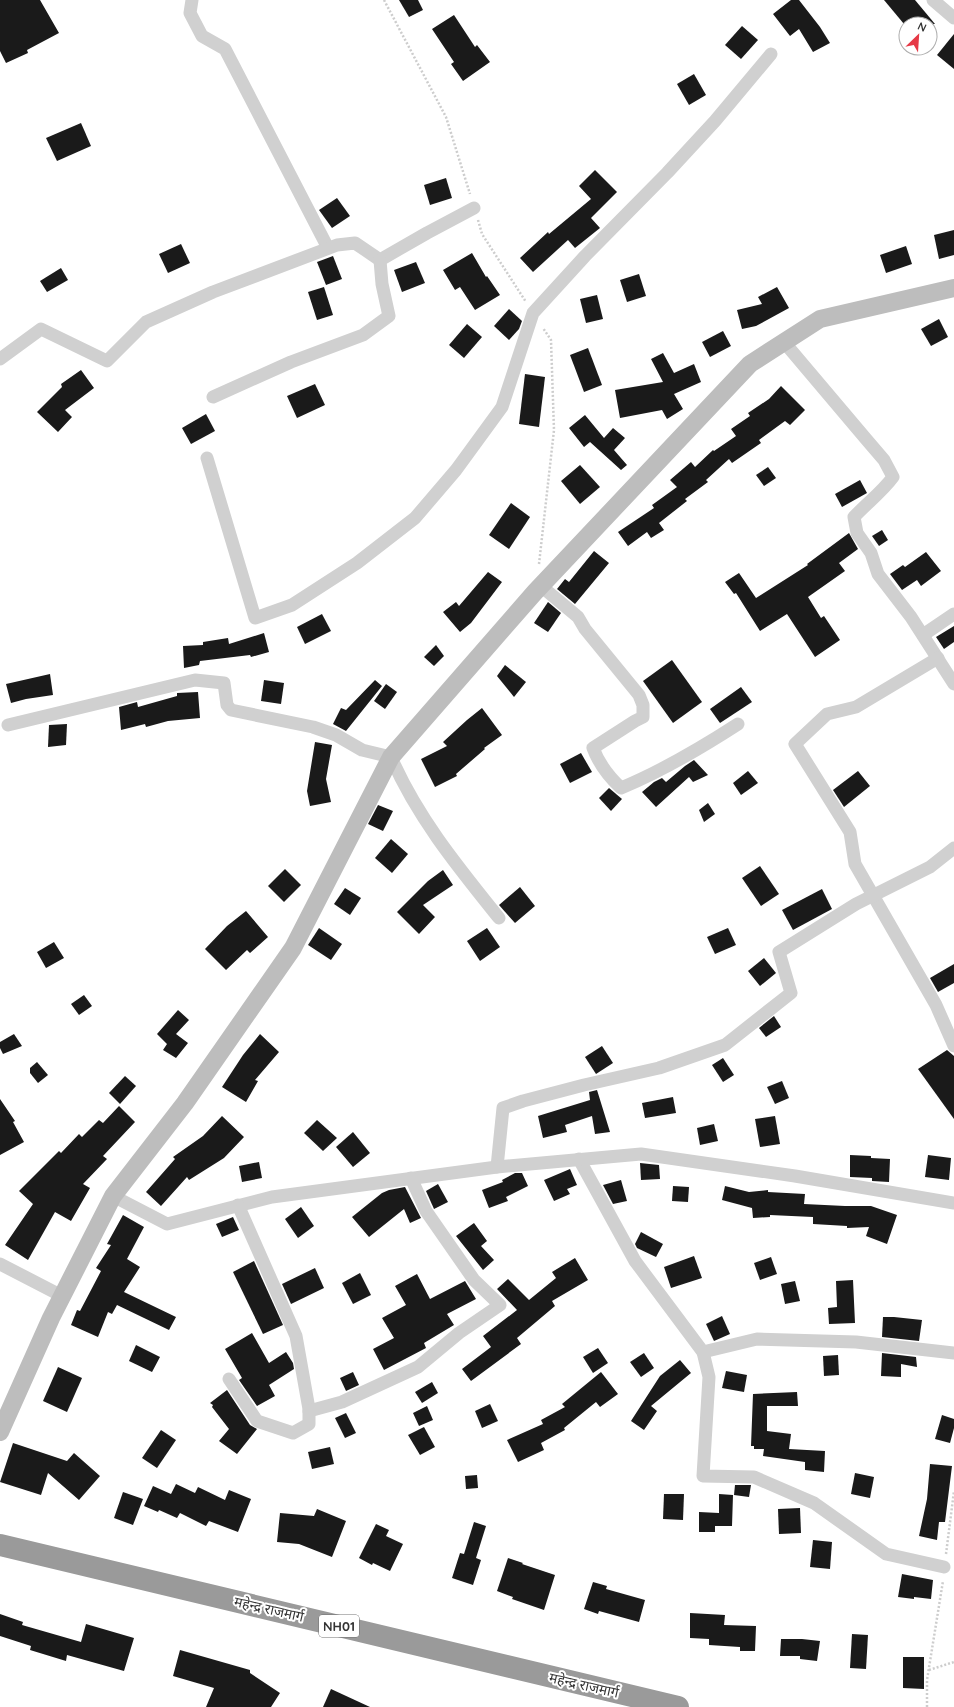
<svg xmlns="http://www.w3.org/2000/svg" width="954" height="1707" font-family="Quicksand,'Noto Sans Devanagari',sans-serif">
<rect width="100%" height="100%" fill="#fff"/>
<g fill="#1a1a1a">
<path d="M0,0H40L59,33L27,50L28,53L6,63L0,51Z"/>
<path d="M399,0H418L423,10L409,17Z"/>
<path d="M791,0H799L820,27L830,43L813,52L799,29L790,36L773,14Z"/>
<path d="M884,0H915L935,24H904Z"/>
<path d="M454,15L475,47L477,45L490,62L463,81L451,64L454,62L432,29Z"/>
<path d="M742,26L758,40L741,59L725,45Z"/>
<path d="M954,34V69L937,55Z"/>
<path d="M694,74L706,95L689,105L677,84Z"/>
<path d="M81,123L91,146L57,161L46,138Z"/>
<path d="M595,170L617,192L591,218L600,228L575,248L568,240L533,272L520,258L548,232L549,234L591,199L579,186Z"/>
<path d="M446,178L452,198L430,205L424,185Z"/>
<path d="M337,198L350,216L332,228L319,210Z"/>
<path d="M954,230V255L939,259L934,235Z"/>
<path d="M181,244L190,263L168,273L159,254Z"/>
<path d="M906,246L912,264L886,273L880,255Z"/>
<path d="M472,253L486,277L487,276L500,295L475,310L460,287L455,290L443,270Z"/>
<path d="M333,256L342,279L326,285L317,262Z"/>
<path d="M416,262L425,283L402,292L394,270Z"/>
<path d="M61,268L68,280L47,292L40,281Z"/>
<path d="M639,274L646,296L627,302L620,280Z"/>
<path d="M324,287L333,315L317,320L308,292Z"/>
<path d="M777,287L789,308L756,326L742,329L737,310L762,304L758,297Z"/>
<path d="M597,295L603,319L586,323L580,299Z"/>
<path d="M509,309L522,321L519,329L509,340L494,326Z"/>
<path d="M939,319L948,337L931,346L921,329Z"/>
<path d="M467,324L482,337L464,358L449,345Z"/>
<path d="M723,331L731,346L710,357L702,342Z"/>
<path d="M588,348L602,385L584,392L570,355Z"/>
<path d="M663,353L674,373L694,364L701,382L674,394L683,409L667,419L662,410L620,418L615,390L663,382L651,359Z"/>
<path d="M81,370L94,388L65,410L72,417L58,432L37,412L62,387L61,384Z"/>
<path d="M525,374L545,377L539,427L519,424Z"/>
<path d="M315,384L325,405L297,418L287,396Z"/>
<path d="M781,386L805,410L790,425L785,421L759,440L761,443L732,463L729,459L706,480L708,482L685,499L687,501L659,523L664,530L651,538L647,532L628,546L618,532L654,508L652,505L677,487L670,480L691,462L695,467L713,450L714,451L736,436L731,429L750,416L748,413L769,399Z"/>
<path d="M206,414L215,431L191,444L182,428Z"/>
<path d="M585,415L604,438L613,428L625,438L614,450L627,465L621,470L590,442L584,447L569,428Z"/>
<path d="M580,465L600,487L580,504L561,481Z"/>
<path d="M768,467L776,478L764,486L756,475Z"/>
<path d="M860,480L867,493L842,507L835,494Z"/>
<path d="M511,503L530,517L509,549L489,535Z"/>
<path d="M882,530L888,540L879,546L872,536Z"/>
<path d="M849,533L858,549L839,563L845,571L808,597L821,618L824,616L840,640L815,657L787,614L760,631L736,593L734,594L725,582L739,573L756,598L808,565L807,564Z"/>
<path d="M594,551L609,563L575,604L557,589L565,579L569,582Z"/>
<path d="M926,552L941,571L921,586L917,580L902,590L890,574L903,565L905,567Z"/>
<path d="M488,572L502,582L471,623L460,632L443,612L456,602L459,606Z"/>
<path d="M548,602L561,613L548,632L534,623Z"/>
<path d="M322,614L331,631L305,644L297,627Z"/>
<path d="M954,626V642L944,649L936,637Z"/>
<path d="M264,633L269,652L251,657L250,655L200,661L199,665L184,668L183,646L203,645V642L228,638L229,644Z"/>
<path d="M436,645L444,656L434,666L424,657Z"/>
<path d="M672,660L702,702L673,723L643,681Z"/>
<path d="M505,665L526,682L514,697L497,676Z"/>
<path d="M50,674L53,695L26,699L11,703L6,684Z"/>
<path d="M264,680L284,683L281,704L261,701Z"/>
<path d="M375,680L382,686L346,731L333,724L341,708L346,710Z"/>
<path d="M386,684L397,692L385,709L374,701Z"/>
<path d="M741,687L752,702L720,723L710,709Z"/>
<path d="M198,692L200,718L168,721L146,727L145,724L121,730L119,707L137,702L138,707L177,696V693Z"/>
<path d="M482,708L502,735L484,748L485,749L456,774L457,776L435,787L421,759L447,746L443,742L467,720Z"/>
<path d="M67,724L66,745L48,747L49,725Z"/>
<path d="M315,742L332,745L326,779L331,802L310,806L307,791Z"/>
<path d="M581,753L592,772L570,783L560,764Z"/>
<path d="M694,760L708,775L693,782L689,777L656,807L642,792L654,782L662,778L666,782L685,766Z"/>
<path d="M748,771L758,783L741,795L733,783Z"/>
<path d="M858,771L870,786L844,807L833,790Z"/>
<path d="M609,788L622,799L611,811L599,798Z"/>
<path d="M708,803L715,814L704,822L699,810Z"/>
<path d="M378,805L393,811L383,831L368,824Z"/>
<path d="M391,839L408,854L392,873L375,858Z"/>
<path d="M760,866L779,894L761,906L742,878Z"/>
<path d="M285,869L301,885L284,902L268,886Z"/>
<path d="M443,870L453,885L423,905L435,917L419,934L397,912L428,881Z"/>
<path d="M520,887L535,906L515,923L499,905Z"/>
<path d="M345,888L361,898L350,915L334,904Z"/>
<path d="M822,889L832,909L793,930L782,910Z"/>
<path d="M246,911L268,937L250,953L247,950L226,970L205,949L227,926Z"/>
<path d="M319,928L342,944L331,960L308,945Z"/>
<path d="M487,928L500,947L480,961L467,941Z"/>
<path d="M728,928L736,945L715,954L707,937Z"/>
<path d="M54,942L64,958L46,968L37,952Z"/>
<path d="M764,958L776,973L760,986L748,971Z"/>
<path d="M954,964V983L938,992L930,978Z"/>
<path d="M84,995L92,1006L79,1015L71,1004Z"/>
<path d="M178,1010L189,1020L176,1034L188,1043L176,1058L163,1050L167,1044L157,1034Z"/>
<path d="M774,1016L781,1027L766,1037L759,1028Z"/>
<path d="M14,1034L22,1046L3,1054L0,1048V1042Z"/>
<path d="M260,1034L279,1052L255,1080L258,1081L246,1102L222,1087L243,1055Z"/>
<path d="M602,1046L613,1063L596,1074L585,1057Z"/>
<path d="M947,1050L954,1056V1119L918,1069Z"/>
<path d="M723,1058L734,1075L723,1082L712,1065Z"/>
<path d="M37,1062L48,1075L38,1083L30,1073V1068Z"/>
<path d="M125,1076L136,1086L120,1104L109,1093Z"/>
<path d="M782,1081L789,1098L775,1104L767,1087Z"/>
<path d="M597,1090L610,1132L595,1134L592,1116L565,1125L567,1132L543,1138L538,1116L590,1100L589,1092Z"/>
<path d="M673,1097L676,1113L645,1118L642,1103Z"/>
<path d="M0,1099L15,1121L13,1122L24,1142L0,1155Z"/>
<path d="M119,1106L135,1122L103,1156L107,1159L83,1184L90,1188L71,1221L55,1212L28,1260L5,1245L33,1204L19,1191L59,1151L61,1153L79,1134L82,1137L99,1120L103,1123Z"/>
<path d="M222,1116L244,1137L224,1158L189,1180L187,1177L161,1206L146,1192L175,1159L173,1157L203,1136Z"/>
<path d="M775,1116L780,1144L760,1147L755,1119Z"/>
<path d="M317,1120L337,1138L323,1151L304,1133Z"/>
<path d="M714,1124L718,1141L700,1145L697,1128Z"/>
<path d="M353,1132L370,1153L353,1167L336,1147Z"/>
<path d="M850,1155L871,1156V1158L890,1159L889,1182L872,1181V1178L850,1177Z"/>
<path d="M928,1155L951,1158L949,1180L925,1177Z"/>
<path d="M259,1162L262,1178L242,1182L239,1166Z"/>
<path d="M640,1163L659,1165L660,1179L641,1180Z"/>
<path d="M570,1169L577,1185L567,1189L570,1194L554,1201L544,1180Z"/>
<path d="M515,1173H522L528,1186L506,1197L508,1201L489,1208L482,1190L503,1182L502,1180Z"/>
<path d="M621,1180L627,1201L613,1204L603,1185Z"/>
<path d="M438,1184L448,1202L434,1209L426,1191Z"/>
<path d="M673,1186L689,1187L688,1202L672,1201Z"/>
<path d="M725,1186L749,1192L768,1190V1192L805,1194L804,1204L845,1206H871L897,1215L887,1244L866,1236L869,1227L847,1228V1226L813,1224V1217L770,1215V1217L753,1218L752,1208L722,1200Z"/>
<path d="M405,1187L421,1218L410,1223L404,1209L369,1237L352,1217L382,1193L389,1190Z"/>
<path d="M301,1207L314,1226L298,1238L285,1219Z"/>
<path d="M123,1215L144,1227L127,1259L140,1267L124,1292L176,1317L169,1330L117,1305L112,1314L108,1312L98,1337L71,1325L77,1310L80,1311L101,1271L96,1268L111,1245L107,1244Z"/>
<path d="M233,1217L239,1230L222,1237L216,1224Z"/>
<path d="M474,1223L487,1241L481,1246L494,1260L483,1270L456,1236Z"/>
<path d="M641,1232L663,1244L656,1257L637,1248L635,1244Z"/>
<path d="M694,1256L702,1278L671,1288L664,1267Z"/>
<path d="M771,1257L777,1274L760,1280L754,1263Z"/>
<path d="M575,1258L588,1280L552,1301L555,1306L517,1338L521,1344L471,1381L462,1369L491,1347L483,1336L517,1310L497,1289L508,1279L529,1300L556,1278L552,1272Z"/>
<path d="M254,1261L283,1325L263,1334L233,1272Z"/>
<path d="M315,1268L324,1288L291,1304L282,1284Z"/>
<path d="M360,1273L371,1295L353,1304L342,1283Z"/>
<path d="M417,1274L430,1299L465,1281L476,1299L447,1314L454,1325L424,1343L426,1348L384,1370L373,1349L394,1338L382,1318L406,1305L395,1286Z"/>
<path d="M853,1280L855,1323L829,1324L828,1308L837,1307L836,1281Z"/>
<path d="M795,1281L800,1301L785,1304L781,1284Z"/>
<path d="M722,1316L730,1334L714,1341L706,1324Z"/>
<path d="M883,1317H894L922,1320L919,1341L882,1337Z"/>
<path d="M252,1333L269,1363L286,1352L293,1363L294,1369L269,1385L275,1396L257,1406L239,1380L242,1378L225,1349Z"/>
<path d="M136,1345L160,1357L152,1372L129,1361Z"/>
<path d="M598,1348L608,1363L593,1373L583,1357Z"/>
<path d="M644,1353L654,1368L641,1377L630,1362Z"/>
<path d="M882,1353L916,1357L917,1367L901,1364V1377L881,1376Z"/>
<path d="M838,1355L839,1375L824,1376L823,1356Z"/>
<path d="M680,1360L691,1373L651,1406L657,1411L644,1430L631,1421L660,1376Z"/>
<path d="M58,1367L82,1378L67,1412L43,1401Z"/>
<path d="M726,1371L747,1375L744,1392L722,1388Z"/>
<path d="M353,1372L359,1385L346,1391L340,1378Z"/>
<path d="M601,1372L618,1394L600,1407L596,1402L564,1428L565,1430L541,1443L544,1450L518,1462L507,1440L543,1424L541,1420L565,1407L562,1404Z"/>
<path d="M432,1382L438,1393L422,1403L415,1392Z"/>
<path d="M227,1390L250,1425L257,1429L237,1454L219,1441L229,1429L212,1407L213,1405L210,1403Z"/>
<path d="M797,1392L798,1406H767V1431L791,1434L789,1449L825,1451L824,1472L805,1470V1462L763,1456L764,1449H754V1446H751L753,1394Z"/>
<path d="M490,1404L498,1421L482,1428L475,1411Z"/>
<path d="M427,1406L433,1420L419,1426L413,1413Z"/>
<path d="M346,1413L356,1433L345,1438L335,1418Z"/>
<path d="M942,1415L954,1419V1428L950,1443L935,1439Z"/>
<path d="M424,1427L435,1447L420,1455L408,1435Z"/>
<path d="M161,1430L176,1440L157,1468L142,1458Z"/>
<path d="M13,1443L67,1461L74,1453L100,1476L79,1500L48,1473L41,1495L0,1482Z"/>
<path d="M330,1447L334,1464L312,1469L308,1452Z"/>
<path d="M930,1464L952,1466L945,1522H939L937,1540L919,1536L927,1499Z"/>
<path d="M855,1473L874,1477L870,1498L851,1494Z"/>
<path d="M477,1475L478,1488L466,1489L465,1476Z"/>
<path d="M176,1484L195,1493L198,1487L225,1500L229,1490L251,1499L238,1532L209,1521L206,1526L180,1513L177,1518L159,1510L158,1512L144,1506L153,1486L171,1494Z"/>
<path d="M735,1485H751L749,1497L734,1495Z"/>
<path d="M123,1492L143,1499L133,1525L114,1518Z"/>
<path d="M664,1494H684L683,1520L663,1519Z"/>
<path d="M719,1494L733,1495L732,1526H715V1532H699V1512L719,1513Z"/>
<path d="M800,1508L801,1533L779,1534L778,1509Z"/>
<path d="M317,1509L346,1521L332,1557L299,1544L277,1542L280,1513L314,1516Z"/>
<path d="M474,1522L486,1526L476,1558L481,1560L473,1585L452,1578L460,1553L464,1554Z"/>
<path d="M376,1524L389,1530L386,1536L403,1544L390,1571L373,1563L372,1565L359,1558Z"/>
<path d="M813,1540L832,1542L830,1569L810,1567Z"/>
<path d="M508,1558L523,1563L522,1564L555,1575L544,1610L512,1599L513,1597L497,1591Z"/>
<path d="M902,1574L933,1580L931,1599L914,1597V1599L898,1597Z"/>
<path d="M593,1582L607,1586L606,1589L645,1600L639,1622L599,1611L598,1614L584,1609Z"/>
<path d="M690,1613L725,1615L724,1625L756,1626L755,1651H740V1647L709,1645V1639L690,1638Z"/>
<path d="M0,1614L23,1622L22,1625L81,1642L86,1624L134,1638L124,1671L67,1655L66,1661L30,1650L31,1646L0,1636Z"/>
<path d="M852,1634L868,1635L866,1669L850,1668Z"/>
<path d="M781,1639H802L820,1641L817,1661L800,1659V1656H780Z"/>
<path d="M180,1650L250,1670V1673L280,1693L271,1707H206L214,1688L173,1676Z"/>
<path d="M903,1657H924V1689L903,1688Z"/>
<path d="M331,1689L370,1707H323Z"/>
</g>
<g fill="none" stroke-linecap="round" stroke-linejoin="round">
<g stroke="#cdcdcd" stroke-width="2.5" stroke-dasharray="2 2" stroke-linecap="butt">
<path d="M384,0L446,117L470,194"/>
<path d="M478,220L482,234L526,302"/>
<path d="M539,564L554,430L551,340L543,328"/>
<path d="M946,1554L954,1491"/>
<path d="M929,1670L954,1662"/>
<path d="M927,1707V1680L943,1581"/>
</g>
<g stroke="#d0d0d0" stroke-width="13">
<path d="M192,0L190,13L202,36L225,49L328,248"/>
<path d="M933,0L954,18"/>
<path d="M784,342L866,439L884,460L893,477C882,492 867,503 854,517L857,533L871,553L878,574L911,617L954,684"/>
<path d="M0,359L41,329L107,361L146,322L213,292L337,245L355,243L380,260L427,233L474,208"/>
<path d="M213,397L291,362L363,335L389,316L382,284L380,260"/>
<path d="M207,458L255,618L292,605L357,563L415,518L456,470L502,407L533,313L585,256L667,173L715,121L771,54"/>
<path d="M541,586L578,617L585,629L639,695L643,705V717L635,721L593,748C599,764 608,776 621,788C662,771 701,748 738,724"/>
<path d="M923,635L954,614"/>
<path d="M938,658L856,707L827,714L795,744L850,832L855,864L936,1005L954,1046"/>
<path d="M8,725L195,680L224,683L227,705L231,710L313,727L336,735L362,750L391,757C417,817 458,867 499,918"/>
<path d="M579,1159L635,1261L703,1352L757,1339L856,1342L954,1353"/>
<path d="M497,1167L503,1108L523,1101L584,1085L659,1068L725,1045L791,993L779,952L856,904L930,867L954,848"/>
<path d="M113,1196L167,1224L272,1197L497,1167L641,1154L795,1176L954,1203"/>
<path d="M0,1264L62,1296"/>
<path d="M703,1352L709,1377L703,1476L754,1477L814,1503L886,1554L944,1567"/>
<path d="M229,1379L257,1421L293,1433L309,1424V1409L296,1336L238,1205"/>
<path d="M309,1411L342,1402L418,1367L459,1333L500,1305L474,1280L426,1211L411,1178"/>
</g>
<path stroke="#bdbdbd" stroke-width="18" d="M0,1432L51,1318L113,1196L185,1103L293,948L391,757L535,592L750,364L820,319L954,288"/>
<path stroke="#9a9a9a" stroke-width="22" d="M0,1545L678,1707"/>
</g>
<g text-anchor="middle" stroke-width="4" stroke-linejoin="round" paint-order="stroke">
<rect fill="#fff" stroke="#707070" stroke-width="1" x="319" y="1615" width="40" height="22" rx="3"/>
<g font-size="13" font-weight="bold" fill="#333">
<text x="339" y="1631">NH01</text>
</g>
<g font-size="14" fill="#333" stroke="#fff">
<text transform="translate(269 1609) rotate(13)" y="5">महेन्द्र राजमार्ग</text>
<text transform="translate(584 1685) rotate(13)" y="5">महेन्द्र राजमार्ग</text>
</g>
</g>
<g transform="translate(918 36) rotate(25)"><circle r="19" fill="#ffffff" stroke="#adadad"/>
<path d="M0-3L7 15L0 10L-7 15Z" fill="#e63946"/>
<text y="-6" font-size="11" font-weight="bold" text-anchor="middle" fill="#333333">N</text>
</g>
</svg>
